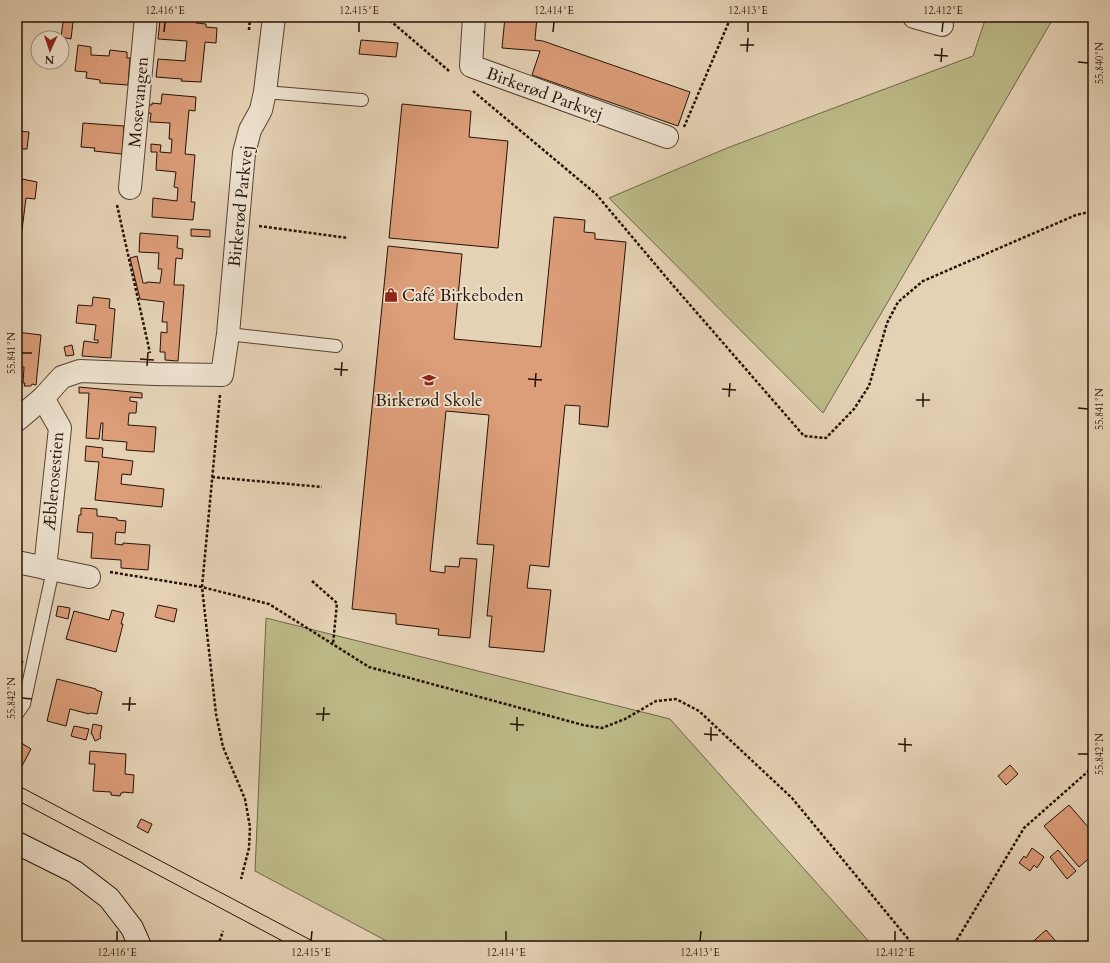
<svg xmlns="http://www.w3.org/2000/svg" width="1110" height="963" font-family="Cardo,serif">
<rect width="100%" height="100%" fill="#e5d2b5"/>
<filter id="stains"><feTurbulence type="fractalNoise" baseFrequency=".005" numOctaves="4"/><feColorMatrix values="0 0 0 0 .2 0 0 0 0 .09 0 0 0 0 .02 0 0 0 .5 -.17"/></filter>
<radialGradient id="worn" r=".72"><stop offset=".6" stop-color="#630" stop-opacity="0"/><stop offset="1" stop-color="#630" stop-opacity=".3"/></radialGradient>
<g fill="#bcba88" stroke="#716648">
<path d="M986,17H1054L823,413L609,198L727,148L973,56Z"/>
<path d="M266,618L670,719L873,946H396L255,871Z"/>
</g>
<g fill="#dc9d79" stroke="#261207">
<path d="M183,17H197L196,23L206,24V27L217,28L216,43L205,42L201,82L181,81L182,79L156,77L158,59L185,61L187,41L158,39L160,20L183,22Z"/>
<path d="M505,17H537L535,40L543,41L690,92L678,126L532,75L540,51L502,48Z"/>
<path d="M63,22H73L71,39L61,37Z"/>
<path d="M361,40L398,43L396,57L359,54Z"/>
<path d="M78,45L91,47V55L109,56L110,50L127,52V58H130L128,85L100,83V80L86,78L87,72L75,71Z"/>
<path d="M17,86H21L19,108H17Z"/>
<path d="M162,94L196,97L195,111L189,110L185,154L195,155L191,202H195L193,220L152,217L153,198L177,201L178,188L174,187L176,172L156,170L157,152H151V144L161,145L160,152L171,153L172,139H169L170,123L150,122L151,113H147L148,105H152V103L161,104Z"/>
<path d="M402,104L471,111L469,137L508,141L498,248L389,238Z"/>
<path d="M83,123L124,126L122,154L94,151L95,148L81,147Z"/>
<path d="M17,131L29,132L27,149H20L17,177Z"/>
<path d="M17,178L37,182L35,199L26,198L22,230L17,229Z"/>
<path d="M554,217L585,220L584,232L595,233V239L626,242L608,427L579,424L580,406L565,405L549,567L530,565L527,588L551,590L544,652L489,647L492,616H487L494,545L477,544L489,415L446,411L430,571L445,573V566L459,567L460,558L477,559L470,638L438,635L439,629L396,624V614L352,609L388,246L462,254L454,339L541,347Z"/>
<path d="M191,229L210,230V237L191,236Z"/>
<path d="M140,233L178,236L177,248L183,249L182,259L176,258L174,285H184L178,361L165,360V352H160L161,332L167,333V322H162L164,302L140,299L130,258L137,256L143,283H147V282L160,283L162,269H158L159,253L139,252Z"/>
<path d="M93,297L110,299L109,308L115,309L111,358L82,356L84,341L98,343V340H94L96,325L76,323L78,305L92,306Z"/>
<path d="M17,332L41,335L36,385L32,384L31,386H24L25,383H23L24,367L20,366L21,351L17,350Z"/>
<path d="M72,345L74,355L66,356L64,347Z"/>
<path d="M79,387L142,393V398L130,397V401L137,402L136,413H129L128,425L156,427L154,452L126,450L127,442L102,440L103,423H101L99,439L86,438L89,393H79Z"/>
<path d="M86,446L103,448L102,457L133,461L131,475L122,474L121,484L164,489L162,507L95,500L99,462L85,461Z"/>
<path d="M81,508L97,509V516L117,518V520L126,521L125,533L116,532L115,544L123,545V543L150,545L148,570L121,568V560L91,558L93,533L77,532L79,515H81Z"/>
<path d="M158,605L177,609L174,622L155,617Z"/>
<path d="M58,606L70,608L68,619L56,616Z"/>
<path d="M112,610L124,613L121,624H123L116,652L66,639L74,611L109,620Z"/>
<path d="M17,659L23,661L17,683Z"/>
<path d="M57,679L96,689V690L102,692L97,714L90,713L89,714L70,709L66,726L47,721Z"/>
<path d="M93,724L102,726L100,736L101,738L95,741L92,734H91Z"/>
<path d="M74,726L89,729L86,740L71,736Z"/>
<path d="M18,741L31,749L22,766L17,763Z"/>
<path d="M90,751L126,754L125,774L134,775L133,793L123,792V793H121L120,796L111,795V792L93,791L95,764H89Z"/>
<path d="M1010,765L1018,774L1006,785L998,776Z"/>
<path d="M1069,805L1089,828L1091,827L1093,829V855L1079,867L1044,826Z"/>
<path d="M141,819L152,824L148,833L137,827Z"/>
<path d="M1032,848L1044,857L1037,868L1034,865L1030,871L1019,863L1024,856L1026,858Z"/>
<path d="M1058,850L1076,871L1067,879L1050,857Z"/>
<path d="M1046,930L1060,946H1028Z"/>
</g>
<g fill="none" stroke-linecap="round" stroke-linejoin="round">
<defs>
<g id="lane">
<path d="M265,92L362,100"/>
<path d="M228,334L336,346"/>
<path d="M17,714L24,704L53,570"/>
</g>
<g id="street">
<path d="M474,17L471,66L667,137"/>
<path d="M914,17L942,25"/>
<path d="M130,188L146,17"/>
<path d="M43,398L60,428L45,568"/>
<path d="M17,420L43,398L62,377L80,371L155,374L222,375L228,334L244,153L250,130L261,110L265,92L274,17"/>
<path d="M17,562L89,577"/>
</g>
<path id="secondary" d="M17,843L75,872L109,898L132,928L140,946"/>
</defs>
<use href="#lane" stroke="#564232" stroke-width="14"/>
<use href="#street" stroke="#564232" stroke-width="24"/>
<use href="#secondary" stroke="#261207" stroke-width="24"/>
<g stroke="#261207" stroke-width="2.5" stroke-dasharray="3 2" stroke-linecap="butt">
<path d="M386,17L449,71"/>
<path d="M249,30L250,17"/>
<path d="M473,91L596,194L671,283L804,436L826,438L854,409L869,386L887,323L898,302L923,281L1076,215L1093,211"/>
<path d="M684,127L731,17"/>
<path d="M117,205L150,353"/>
<path d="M259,226L348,238"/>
<path d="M220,395L202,587L216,714L223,747L245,799L250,827L249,848L241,879"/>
<path d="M212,477L322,487"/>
<path d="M110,572L202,587L269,604L369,667L583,725L602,728L625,719L656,701L676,699L699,711L792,798L914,946"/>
<path d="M312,581L337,603L333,644"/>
<path d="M218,946L223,931"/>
<path d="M949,946L955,943L1024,828L1093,767"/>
</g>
<use href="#lane" stroke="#eee2cf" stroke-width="12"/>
<use href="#street" stroke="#eee2cf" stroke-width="22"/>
<use href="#secondary" stroke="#eee2cf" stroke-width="22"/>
<g stroke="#261207" stroke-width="1">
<path d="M17,785L322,946"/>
<path d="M17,800L292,946"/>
</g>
</g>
<path fill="none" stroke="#261207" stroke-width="1.5" d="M164,32L165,22M359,32V22M553,32L554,22M748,32V22M942,32L943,22M740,45H754M747,52L748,38M934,55L948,56M941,62L942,48M1078,62L1088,63M22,353H32M140,359L154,360M147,366L148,352M334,369L348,370M341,376L342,362M528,379L542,380M535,387L536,373M722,389L736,390M729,397L730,383M916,400H930M923,407V393M1078,408L1088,409M22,698L32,699M122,704H136M129,711L130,697M316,714H330M323,721L324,707M510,724L524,725M517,731V717M704,734L718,735M711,741V727M898,744L912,745M905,752V738M1078,754H1088M117,941V931M311,941L312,931M506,941V931M700,941L701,931M895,941V931"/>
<defs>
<symbol id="shop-bare" viewBox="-9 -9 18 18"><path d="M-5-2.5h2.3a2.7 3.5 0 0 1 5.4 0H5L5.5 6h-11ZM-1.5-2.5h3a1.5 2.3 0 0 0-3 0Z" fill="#8f2418" stroke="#eee2cf" stroke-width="2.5" paint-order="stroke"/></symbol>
<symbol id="school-bare" viewBox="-9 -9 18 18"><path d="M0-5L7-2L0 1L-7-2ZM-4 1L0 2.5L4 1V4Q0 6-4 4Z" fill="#8f2418" stroke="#eee2cf" stroke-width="2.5" paint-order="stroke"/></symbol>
</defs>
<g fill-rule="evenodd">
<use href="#shop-bare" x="381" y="285" width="20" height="20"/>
<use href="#school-bare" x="419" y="370" width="20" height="20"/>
</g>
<g text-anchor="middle" stroke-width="3.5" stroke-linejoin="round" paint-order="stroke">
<g font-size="17" fill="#261207" stroke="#eee2cf">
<text transform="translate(545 93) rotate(20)" y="6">Birkerød Parkvej</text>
<text transform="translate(138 102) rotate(-85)" y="6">Mosevangen</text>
<text transform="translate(240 206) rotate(-84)" y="6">Birkerød Parkvej</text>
<text transform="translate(53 481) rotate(-85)" y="6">Æblerosestien</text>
</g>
<g font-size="17" fill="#261207" stroke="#eee2cf" text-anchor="start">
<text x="402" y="301">Café Birkeboden</text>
<text x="429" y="406" text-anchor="middle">Birkerød Skole</text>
</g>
</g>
<rect width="1110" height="963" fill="none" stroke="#e5d2b5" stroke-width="44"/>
<g transform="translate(50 50) rotate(183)"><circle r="19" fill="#eee2cf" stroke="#9e8f7f"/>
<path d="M0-3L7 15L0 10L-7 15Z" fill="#8f2418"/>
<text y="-6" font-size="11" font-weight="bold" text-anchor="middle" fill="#261207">N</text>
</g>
<rect x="22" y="22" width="1066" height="919" fill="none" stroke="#261207" stroke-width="1.5"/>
<g font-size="10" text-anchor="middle" fill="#261207">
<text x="165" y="14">12.416°E</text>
<text x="359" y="14">12.415°E</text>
<text x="554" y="14">12.414°E</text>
<text x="748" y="14">12.413°E</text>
<text x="943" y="14">12.412°E</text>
<text transform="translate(1099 63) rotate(-90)" y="4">55.840°N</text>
<text transform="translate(11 353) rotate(-90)" y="4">55.841°N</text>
<text transform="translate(1099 409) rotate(-90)" y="4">55.841°N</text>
<text transform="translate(11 698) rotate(-90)" y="4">55.842°N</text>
<text transform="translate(1099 754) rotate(-90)" y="4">55.842°N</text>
<text x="117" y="956">12.416°E</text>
<text x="311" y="956">12.415°E</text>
<text x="506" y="956">12.414°E</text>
<text x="700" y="956">12.413°E</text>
<text x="895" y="956">12.412°E</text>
</g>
<rect width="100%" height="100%" filter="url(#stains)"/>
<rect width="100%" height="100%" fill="url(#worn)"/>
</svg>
